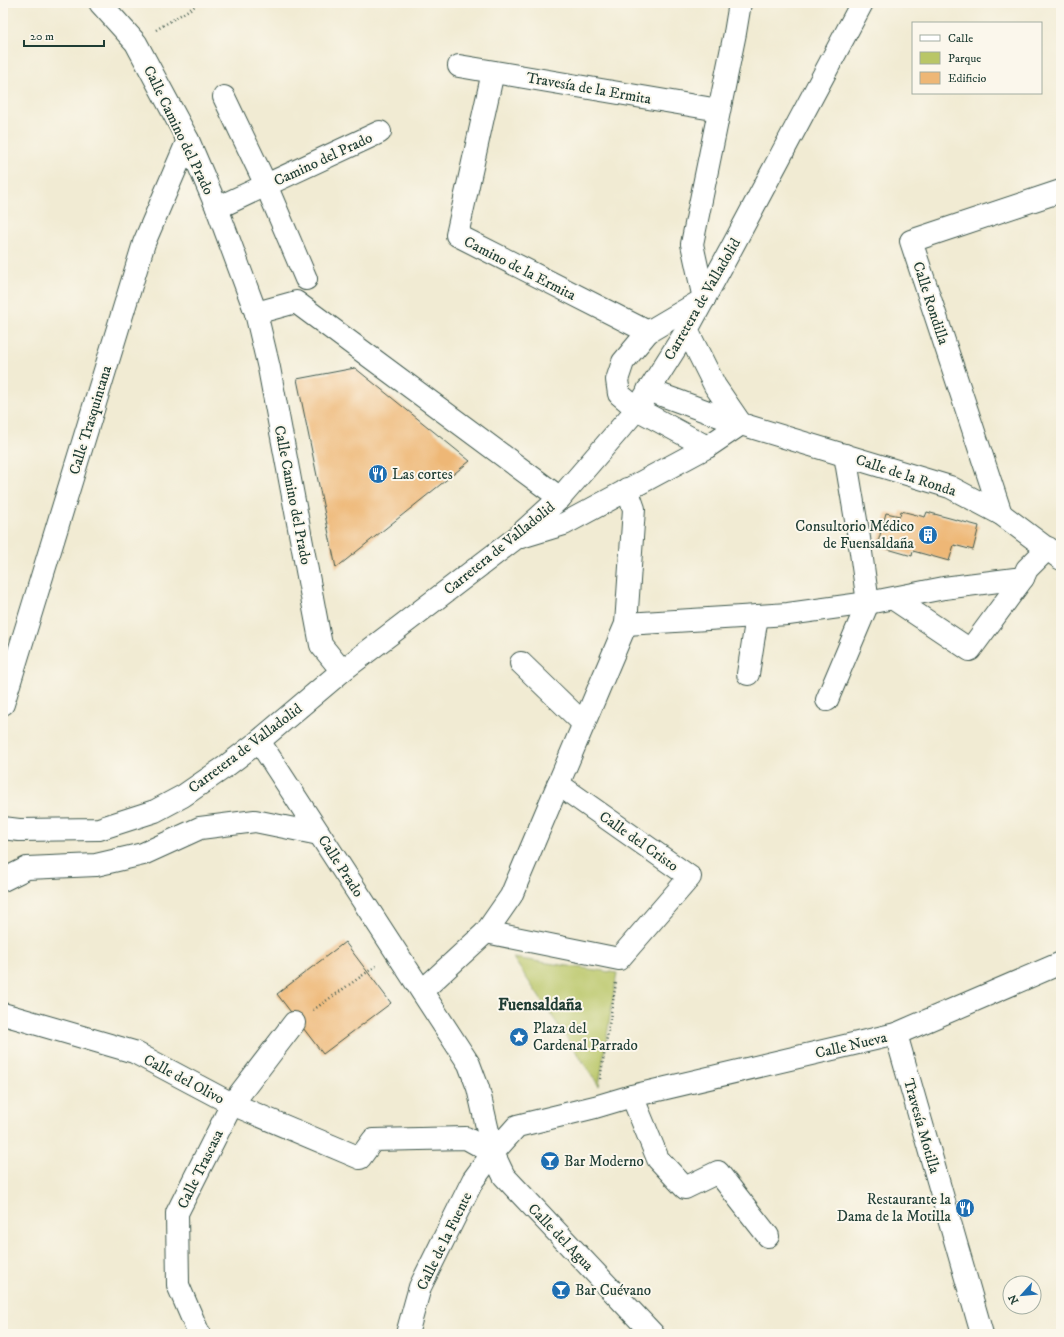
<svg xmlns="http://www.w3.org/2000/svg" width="1064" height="1337" font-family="'IM FELL DW Pica',serif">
<rect width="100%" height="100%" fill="#fbf7ec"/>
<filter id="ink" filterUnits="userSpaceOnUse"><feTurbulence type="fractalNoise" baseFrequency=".025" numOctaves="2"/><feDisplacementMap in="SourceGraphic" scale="8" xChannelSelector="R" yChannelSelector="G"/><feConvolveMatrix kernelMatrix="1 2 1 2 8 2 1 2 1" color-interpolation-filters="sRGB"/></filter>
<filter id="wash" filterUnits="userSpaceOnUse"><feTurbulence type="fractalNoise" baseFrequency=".012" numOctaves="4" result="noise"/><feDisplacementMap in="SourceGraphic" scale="16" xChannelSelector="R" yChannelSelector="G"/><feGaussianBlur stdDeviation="0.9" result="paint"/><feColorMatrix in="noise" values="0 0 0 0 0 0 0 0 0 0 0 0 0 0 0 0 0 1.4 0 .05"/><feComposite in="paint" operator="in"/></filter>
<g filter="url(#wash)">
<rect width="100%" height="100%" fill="#f1ebd3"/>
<path fill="#b9c667" stroke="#6c824e" d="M513,958L617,973L599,1086Z"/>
<g id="blocks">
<g fill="#eeb776">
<path d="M355,368L470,461L336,568L297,379Z"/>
<path d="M901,511L925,517L927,512L979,526L973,550L954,545L949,561L913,551L912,556L877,546L886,513L900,516Z"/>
<path d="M345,942L391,1003L323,1054L277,994Z"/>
</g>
</g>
</g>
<g filter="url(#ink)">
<use href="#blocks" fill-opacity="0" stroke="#3e574c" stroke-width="1"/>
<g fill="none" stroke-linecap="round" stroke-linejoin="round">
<defs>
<path id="pedestrian" d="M232,1104L294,1023"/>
<g id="minor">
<path d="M100,3L136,43L188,140L217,208L256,313L269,368L321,645L342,671"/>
<path d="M459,66L719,110"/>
<path d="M493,72L457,235L648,332"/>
<path d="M224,97L266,185L306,279"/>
<path d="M217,208L380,132"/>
<path d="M704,299L692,244L735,33L740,3"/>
<path d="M256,313L296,302L560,498"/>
<path d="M648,390L741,424L950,487L1001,514L1061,559"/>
<path d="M1001,514L911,241L1061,191"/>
<path d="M894,599L970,650L1023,578"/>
<path d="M626,624L788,614L868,603L944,588L1023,578L1027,569L1048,548"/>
<path d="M521,663L584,724"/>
<path d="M748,674L757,616"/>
<path d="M827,700L868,603L859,538L845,455"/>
<path d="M3,704L144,243L188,140"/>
<path d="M3,880L27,868L96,865L143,854L200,828L255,821L319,834"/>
<path d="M486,932L619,959L690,877L558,784"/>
<path d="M422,991L486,932L511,896L626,624L634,509L627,489"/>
<path d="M3,1014L134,1052L232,1104L360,1158L373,1140L466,1138L493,1153"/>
<path d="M896,1034L982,1334"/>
<path d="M632,1096L658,1159L685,1188L718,1172L768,1236"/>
<path d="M199,1334L178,1285L177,1213L232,1104"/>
<path d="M407,1334L420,1287L473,1180L493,1153L517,1126L595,1107L632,1096L896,1034L1061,963"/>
</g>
<g id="tertiary">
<path d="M704,299L648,332L623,362L617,380L619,394L637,409L707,447"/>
<path d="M521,537L564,524L707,447L741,424L715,386L687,330"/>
<path d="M259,741L469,1064L478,1088L493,1153L504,1176L653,1334"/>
<path d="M3,828L19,830L99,829L155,811L183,796L225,767L259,741L342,671L516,538L560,498L637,409L687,330L731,249L862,3"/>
</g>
</defs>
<use href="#pedestrian" stroke="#3e574c" stroke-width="24"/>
<use href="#minor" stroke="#3e574c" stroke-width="24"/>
<use href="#tertiary" stroke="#3e574c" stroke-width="24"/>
<g stroke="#3e574c" stroke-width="2.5" stroke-dasharray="1 3" stroke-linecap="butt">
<path d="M156,30L200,3"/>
<path d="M313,1010L376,966"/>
<path d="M600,1079L616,983"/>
</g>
<use href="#pedestrian" stroke="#fff" stroke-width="22"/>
<use href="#minor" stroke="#fff" stroke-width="22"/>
<use href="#tertiary" stroke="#fff" stroke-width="22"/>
</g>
</g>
<defs>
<symbol id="restaurant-disc" viewBox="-11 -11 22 22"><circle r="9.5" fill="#1f6fb2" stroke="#fbf7ec"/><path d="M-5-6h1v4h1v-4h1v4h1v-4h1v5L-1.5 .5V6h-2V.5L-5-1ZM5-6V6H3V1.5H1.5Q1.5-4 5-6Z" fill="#fff"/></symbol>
<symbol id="building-disc" viewBox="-11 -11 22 22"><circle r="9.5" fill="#1f6fb2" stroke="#fbf7ec"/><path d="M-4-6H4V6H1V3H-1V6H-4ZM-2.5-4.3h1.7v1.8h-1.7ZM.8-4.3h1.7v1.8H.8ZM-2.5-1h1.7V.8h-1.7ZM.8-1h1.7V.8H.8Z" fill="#fff"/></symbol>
<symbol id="sight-disc" viewBox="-11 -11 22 22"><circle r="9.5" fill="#1f6fb2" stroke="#fbf7ec"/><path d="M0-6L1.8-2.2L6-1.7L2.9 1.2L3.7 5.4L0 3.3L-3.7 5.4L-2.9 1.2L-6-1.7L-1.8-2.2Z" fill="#fff"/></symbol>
<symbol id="bar-disc" viewBox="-11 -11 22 22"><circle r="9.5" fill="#1f6fb2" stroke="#fbf7ec"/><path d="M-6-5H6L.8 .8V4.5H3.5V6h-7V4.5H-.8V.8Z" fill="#fff"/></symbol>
</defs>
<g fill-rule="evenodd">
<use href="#restaurant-disc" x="367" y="463" width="22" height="22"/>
<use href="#building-disc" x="917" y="524" width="22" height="22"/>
<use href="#sight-disc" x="508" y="1026" width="22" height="22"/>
<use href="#bar-disc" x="539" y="1150" width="22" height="22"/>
<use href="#restaurant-disc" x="954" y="1197" width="22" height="22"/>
<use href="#bar-disc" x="550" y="1279" width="22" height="22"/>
</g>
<g text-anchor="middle" stroke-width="4" stroke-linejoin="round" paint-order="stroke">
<g font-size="15" fill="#1f3d34" stroke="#fbf7ec">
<text transform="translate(589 88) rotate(10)" y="5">Travesía de la Ermita</text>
<text transform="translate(179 130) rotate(64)" y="5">Calle Camino del Prado</text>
<text transform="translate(323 159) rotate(-25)" y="5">Camino del Prado</text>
<text transform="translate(520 268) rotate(27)" y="5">Camino de la Ermita</text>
<text transform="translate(702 299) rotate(-60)" y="5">Carretera de Valladolid</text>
<text transform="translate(931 303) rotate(72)" y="5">Calle Rondilla</text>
<text transform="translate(90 420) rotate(-73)" y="5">Calle Trasquintana</text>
<text transform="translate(906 475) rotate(18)" y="5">Calle de la Ronda</text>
<text transform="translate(293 495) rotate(79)" y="5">Calle Camino del Prado</text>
<text transform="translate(499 548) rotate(-39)" y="5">Carretera de Valladolid</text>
<text transform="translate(245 748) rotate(-37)" y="5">Carretera de Valladolid</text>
<text transform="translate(639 841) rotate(35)" y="5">Calle del Cristo</text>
<text transform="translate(341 866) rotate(57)" y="5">Calle Prado</text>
<text transform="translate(851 1045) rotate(-13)" y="5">Calle Nueva</text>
<text transform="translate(184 1079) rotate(28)" y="5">Calle del Olivo</text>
<text transform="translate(922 1126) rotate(74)" y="5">Travesía Motilla</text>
<text transform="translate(200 1169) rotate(-64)" y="5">Calle Trascasa</text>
<text transform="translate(561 1237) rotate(46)" y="5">Calle del Agua</text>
<text transform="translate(444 1241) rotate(-64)" y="5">Calle de la Fuente</text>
</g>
<g font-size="15" fill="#1f3d34" stroke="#fbf7ec" text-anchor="start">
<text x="392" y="479">Las cortes</text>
<text x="914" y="531" text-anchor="end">Consultorio Médico<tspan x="914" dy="17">de Fuensaldaña</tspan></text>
<text x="533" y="1033">Plaza del<tspan x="533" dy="17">Cardenal Parrado</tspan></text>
<text x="564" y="1166">Bar Moderno</text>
<text x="951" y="1204" text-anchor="end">Restaurante la<tspan x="951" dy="17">Dama de la Motilla</tspan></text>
<text x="575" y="1295">Bar Cuévano</text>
</g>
<g font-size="17" font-weight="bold" fill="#1f3d34" stroke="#fbf7ec">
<text x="540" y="1010">Fuensaldaña</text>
</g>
</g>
<rect width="1064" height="1337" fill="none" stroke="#fbf7ec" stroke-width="16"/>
<rect x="912" y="22" width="130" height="72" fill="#fbf7ec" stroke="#a3ada2"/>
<rect x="920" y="35" width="20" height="6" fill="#ffffff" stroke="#a3ada2"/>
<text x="948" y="42" font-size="12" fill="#1f3d34">Calle</text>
<rect x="920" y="52" width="20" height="12" fill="#b9c667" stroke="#a3ada2"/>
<text x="948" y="62" font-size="12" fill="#1f3d34">Parque</text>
<rect x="920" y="72" width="20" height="12" fill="#eeb776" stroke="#a3ada2"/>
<text x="948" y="82" font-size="12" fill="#1f3d34">Edificio</text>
<g transform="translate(1022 1295) rotate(243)"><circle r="19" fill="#fbf7ec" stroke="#a3ada2"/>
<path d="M0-3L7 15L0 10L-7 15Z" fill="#1f6fb2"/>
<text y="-6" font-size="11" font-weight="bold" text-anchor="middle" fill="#1f3d34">N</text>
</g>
<path d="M24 40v6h80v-6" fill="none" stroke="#1f3d34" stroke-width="2"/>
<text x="30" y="40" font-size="12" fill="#1f3d34" stroke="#fbf7ec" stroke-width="3" paint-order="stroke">20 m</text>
</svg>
